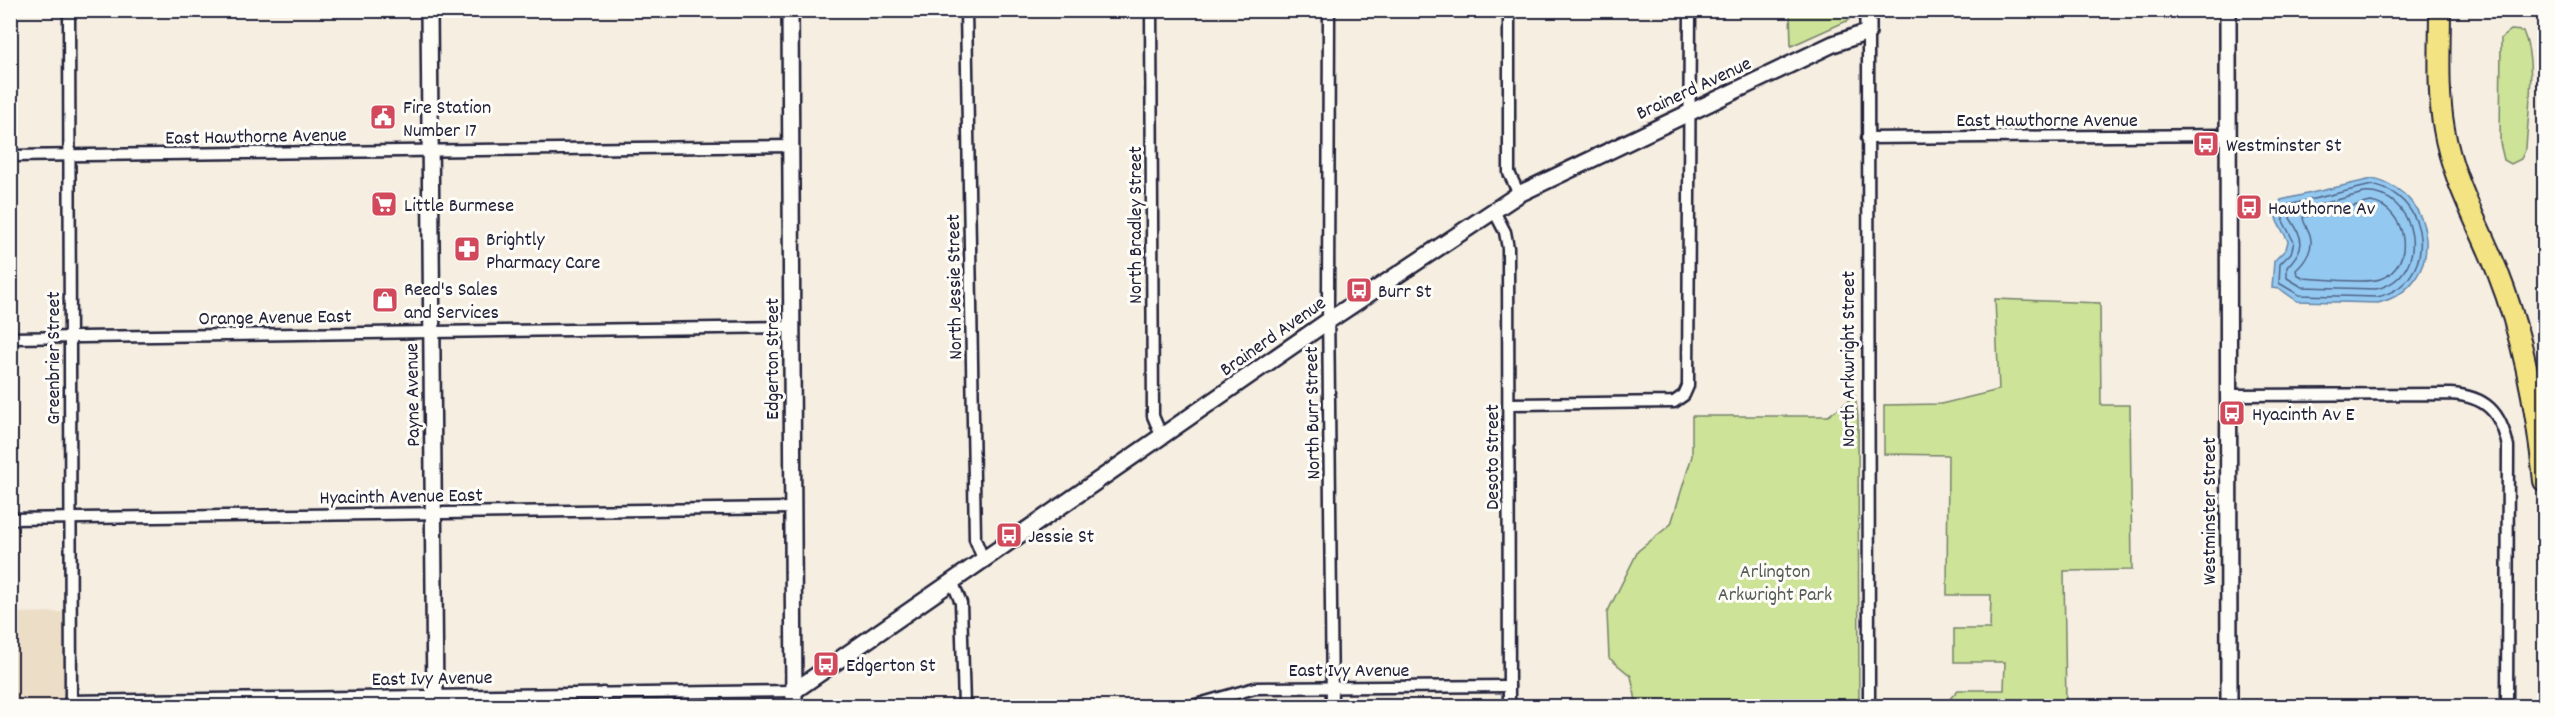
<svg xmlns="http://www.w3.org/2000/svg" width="2555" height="717" font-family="Dekko,sans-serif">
<rect width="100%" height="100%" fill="#f5eee1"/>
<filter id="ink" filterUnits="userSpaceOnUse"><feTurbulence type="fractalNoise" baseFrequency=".0167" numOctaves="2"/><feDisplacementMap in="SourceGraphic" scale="12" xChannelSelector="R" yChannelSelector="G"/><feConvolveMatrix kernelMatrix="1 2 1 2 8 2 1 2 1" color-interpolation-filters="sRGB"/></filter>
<g filter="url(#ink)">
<path fill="#ecddc6" d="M69,612L71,706H11L10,613Z"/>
<g fill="#cce398" stroke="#77826a" stroke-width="1.5">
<path d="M1790,11V10L1854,11L1849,20L1791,46Z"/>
<path d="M2511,30L2523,31C2537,62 2528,114 2526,148L2521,159L2511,164L2504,160L2500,143L2501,38Z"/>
<path d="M1995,299L2100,303L2101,405H2130L2132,570L2064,571L2066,706H1943L1958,690H2004L2005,662H1954V629H1990L1991,595H1947L1948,455L1884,454V405L1941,404L1999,390Z"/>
<path d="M1855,396L1858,417L1859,706H1637L1631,676L1609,658L1607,613L1638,551L1671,524L1692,456V416H1828Z"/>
</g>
<path fill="#93c8f1" stroke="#6686a8" stroke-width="1.5" d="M2372,179C2439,192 2447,286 2378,303L2297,301L2280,289L2272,288L2274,261L2286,249L2288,241C2281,225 2269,220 2281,200Z"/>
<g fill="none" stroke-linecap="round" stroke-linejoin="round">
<g stroke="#4f6484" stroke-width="1.5">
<path d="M2372,185C2432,196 2439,283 2377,297L2299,295L2279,283L2280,264L2291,253L2294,242L2283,221L2284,206Z"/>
<path d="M2364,193C2417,189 2434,276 2376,289L2302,287L2287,278V267C2305,248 2305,240 2290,218V212Z"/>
<path d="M2371,202C2407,208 2417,266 2380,279C2365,284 2322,279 2304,278L2297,274L2296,270C2306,261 2314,248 2310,235C2308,228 2303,223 2303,217Z"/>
</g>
<defs>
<g id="street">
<path d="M69,10L71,706"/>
<path d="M966,10L975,539L984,561"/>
<path d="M1151,10L1153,416L1162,437"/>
<path d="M1329,10L1328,302L1332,706"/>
<path d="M1509,10V173L1519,194"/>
<path d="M1868,32L1869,706"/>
<path d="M1867,138L2226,135"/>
<path d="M10,156L791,146"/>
<path d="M1494,211L1505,232L1508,248L1509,706"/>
<path d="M10,338L792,327"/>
<path d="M2228,395L2450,394C2486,396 2501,412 2508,447L2507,706"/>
<path d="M1509,404L1674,402L1684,395L1688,386L1690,10"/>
<path d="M10,519L793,508"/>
<path d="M953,583L961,603L964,706"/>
<path d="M603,693V706"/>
<path d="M70,701L794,691"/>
<path d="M1192,706L1255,688L1509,686"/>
</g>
<g id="secondary">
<path d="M429,10L435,706"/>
<path d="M790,10L794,706"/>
<path d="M2228,10L2229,706"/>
<path d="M794,691L1328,321L1519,194L1833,44L1868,32V10"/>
</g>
<path id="highway" d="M2440,10C2440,49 2437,90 2444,129C2452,179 2479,225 2498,273C2524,339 2537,410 2544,481"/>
</defs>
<use href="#street" stroke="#22223b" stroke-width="15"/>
<use href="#secondary" stroke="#22223b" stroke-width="20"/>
<use href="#highway" stroke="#22223b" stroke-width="24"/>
<use href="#street" stroke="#fdfcf7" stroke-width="10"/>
<use href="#secondary" stroke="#fdfcf7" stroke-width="15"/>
<use href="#highway" stroke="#f4e382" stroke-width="20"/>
</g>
</g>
<defs>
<symbol id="civic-square" viewBox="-11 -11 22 22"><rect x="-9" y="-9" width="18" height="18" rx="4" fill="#d1495b" stroke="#fdfcf7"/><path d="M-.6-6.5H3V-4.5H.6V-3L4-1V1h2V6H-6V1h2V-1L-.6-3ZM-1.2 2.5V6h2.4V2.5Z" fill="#fff"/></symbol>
<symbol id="bus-square" viewBox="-11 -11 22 22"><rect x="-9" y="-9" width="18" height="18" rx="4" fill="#d1495b" stroke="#fdfcf7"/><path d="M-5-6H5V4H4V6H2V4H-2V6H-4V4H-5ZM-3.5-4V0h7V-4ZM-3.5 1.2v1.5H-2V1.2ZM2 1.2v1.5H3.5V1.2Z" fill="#fff"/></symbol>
<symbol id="supermarket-square" viewBox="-11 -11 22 22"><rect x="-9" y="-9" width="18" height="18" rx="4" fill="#d1495b" stroke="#fdfcf7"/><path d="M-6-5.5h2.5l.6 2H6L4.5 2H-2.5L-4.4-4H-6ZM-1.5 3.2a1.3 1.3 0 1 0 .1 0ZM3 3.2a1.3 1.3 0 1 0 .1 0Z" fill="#fff"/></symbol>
<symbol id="pharmacy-square" viewBox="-11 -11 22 22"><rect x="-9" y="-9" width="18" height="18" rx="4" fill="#d1495b" stroke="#fdfcf7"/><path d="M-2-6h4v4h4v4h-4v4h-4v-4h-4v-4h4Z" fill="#fff"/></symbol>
<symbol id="shop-square" viewBox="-11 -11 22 22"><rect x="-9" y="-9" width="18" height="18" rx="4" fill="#d1495b" stroke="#fdfcf7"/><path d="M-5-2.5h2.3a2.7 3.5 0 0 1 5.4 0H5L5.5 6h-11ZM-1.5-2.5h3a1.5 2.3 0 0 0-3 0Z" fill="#fff"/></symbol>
</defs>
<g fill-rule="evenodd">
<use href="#civic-square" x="368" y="102" width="30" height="30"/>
<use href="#bus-square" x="2191" y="129" width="30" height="30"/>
<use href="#supermarket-square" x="369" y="189" width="30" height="30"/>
<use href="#bus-square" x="2234" y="192" width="30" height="30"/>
<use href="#pharmacy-square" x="452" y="234" width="30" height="30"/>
<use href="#bus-square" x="1344" y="275" width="30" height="30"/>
<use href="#shop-square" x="370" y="285" width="30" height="30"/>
<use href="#bus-square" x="2217" y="398" width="30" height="30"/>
<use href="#bus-square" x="994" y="520" width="30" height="30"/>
<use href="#bus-square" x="811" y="649" width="30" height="30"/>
</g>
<g text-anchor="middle" stroke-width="6" stroke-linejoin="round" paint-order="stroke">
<g font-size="20" fill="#22223b" stroke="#fdfcf7">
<text transform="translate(1693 87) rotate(-25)" y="7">Brainerd Avenue</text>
<text x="2047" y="126">East Hawthorne Avenue</text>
<text transform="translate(256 135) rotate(-1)" y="7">East Hawthorne Avenue</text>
<text transform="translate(1134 225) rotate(-90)" y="7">North Bradley Street</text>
<text transform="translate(953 287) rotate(-91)" y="7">North Jessie Street</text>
<text transform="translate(275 316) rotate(-1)" y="7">Orange Avenue East</text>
<text transform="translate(1272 335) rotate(-35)" y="7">Brainerd Avenue</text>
<text transform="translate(52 358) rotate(-90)" y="7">Greenbrier Street</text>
<text transform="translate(771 359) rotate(-90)" y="7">Edgerton Street</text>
<text transform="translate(1847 359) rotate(-90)" y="7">North Arkwright Street</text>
<text transform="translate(411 395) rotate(-91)" y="7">Payne Avenue</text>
<text transform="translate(1311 413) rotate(-91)" y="7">North Burr Street</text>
<text transform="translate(1491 457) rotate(-90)" y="7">Desoto Street</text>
<text transform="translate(401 495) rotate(-1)" y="7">Hyacinth Avenue East</text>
<text transform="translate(2208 511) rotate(-90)" y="7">Westminster Street</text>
<text x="1349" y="676">East Ivy Avenue</text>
<text transform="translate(432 677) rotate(-1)" y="7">East Ivy Avenue</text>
</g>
<g font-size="20" fill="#22223b" stroke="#fdfcf7" text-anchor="start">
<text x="403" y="113">Fire Station<tspan x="403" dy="23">Number 17</tspan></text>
<text x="2226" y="151">Westminster St</text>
<text x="404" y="211">Little Burmese</text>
<text x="2268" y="214">Hawthorne Av</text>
<text x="486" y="245">Brightly<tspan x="486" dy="23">Pharmacy Care</tspan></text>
<text x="404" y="295">Reed's Sales<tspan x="404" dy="23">and Services</tspan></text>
<text x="1378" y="297">Burr St</text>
<text x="2252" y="420">Hyacinth Av E</text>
<text x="1028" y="542">Jessie St</text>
<text x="846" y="671">Edgerton St</text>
</g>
<g font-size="20" fill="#555c57" stroke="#fdfcf7">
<text x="1775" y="577">Arlington<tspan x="1775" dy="23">Arkwright Park</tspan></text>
</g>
</g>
<rect width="2555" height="717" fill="none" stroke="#fdfcf7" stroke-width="36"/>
<rect x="18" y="18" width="2519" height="681" fill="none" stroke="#22223b" stroke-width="2" filter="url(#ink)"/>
</svg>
